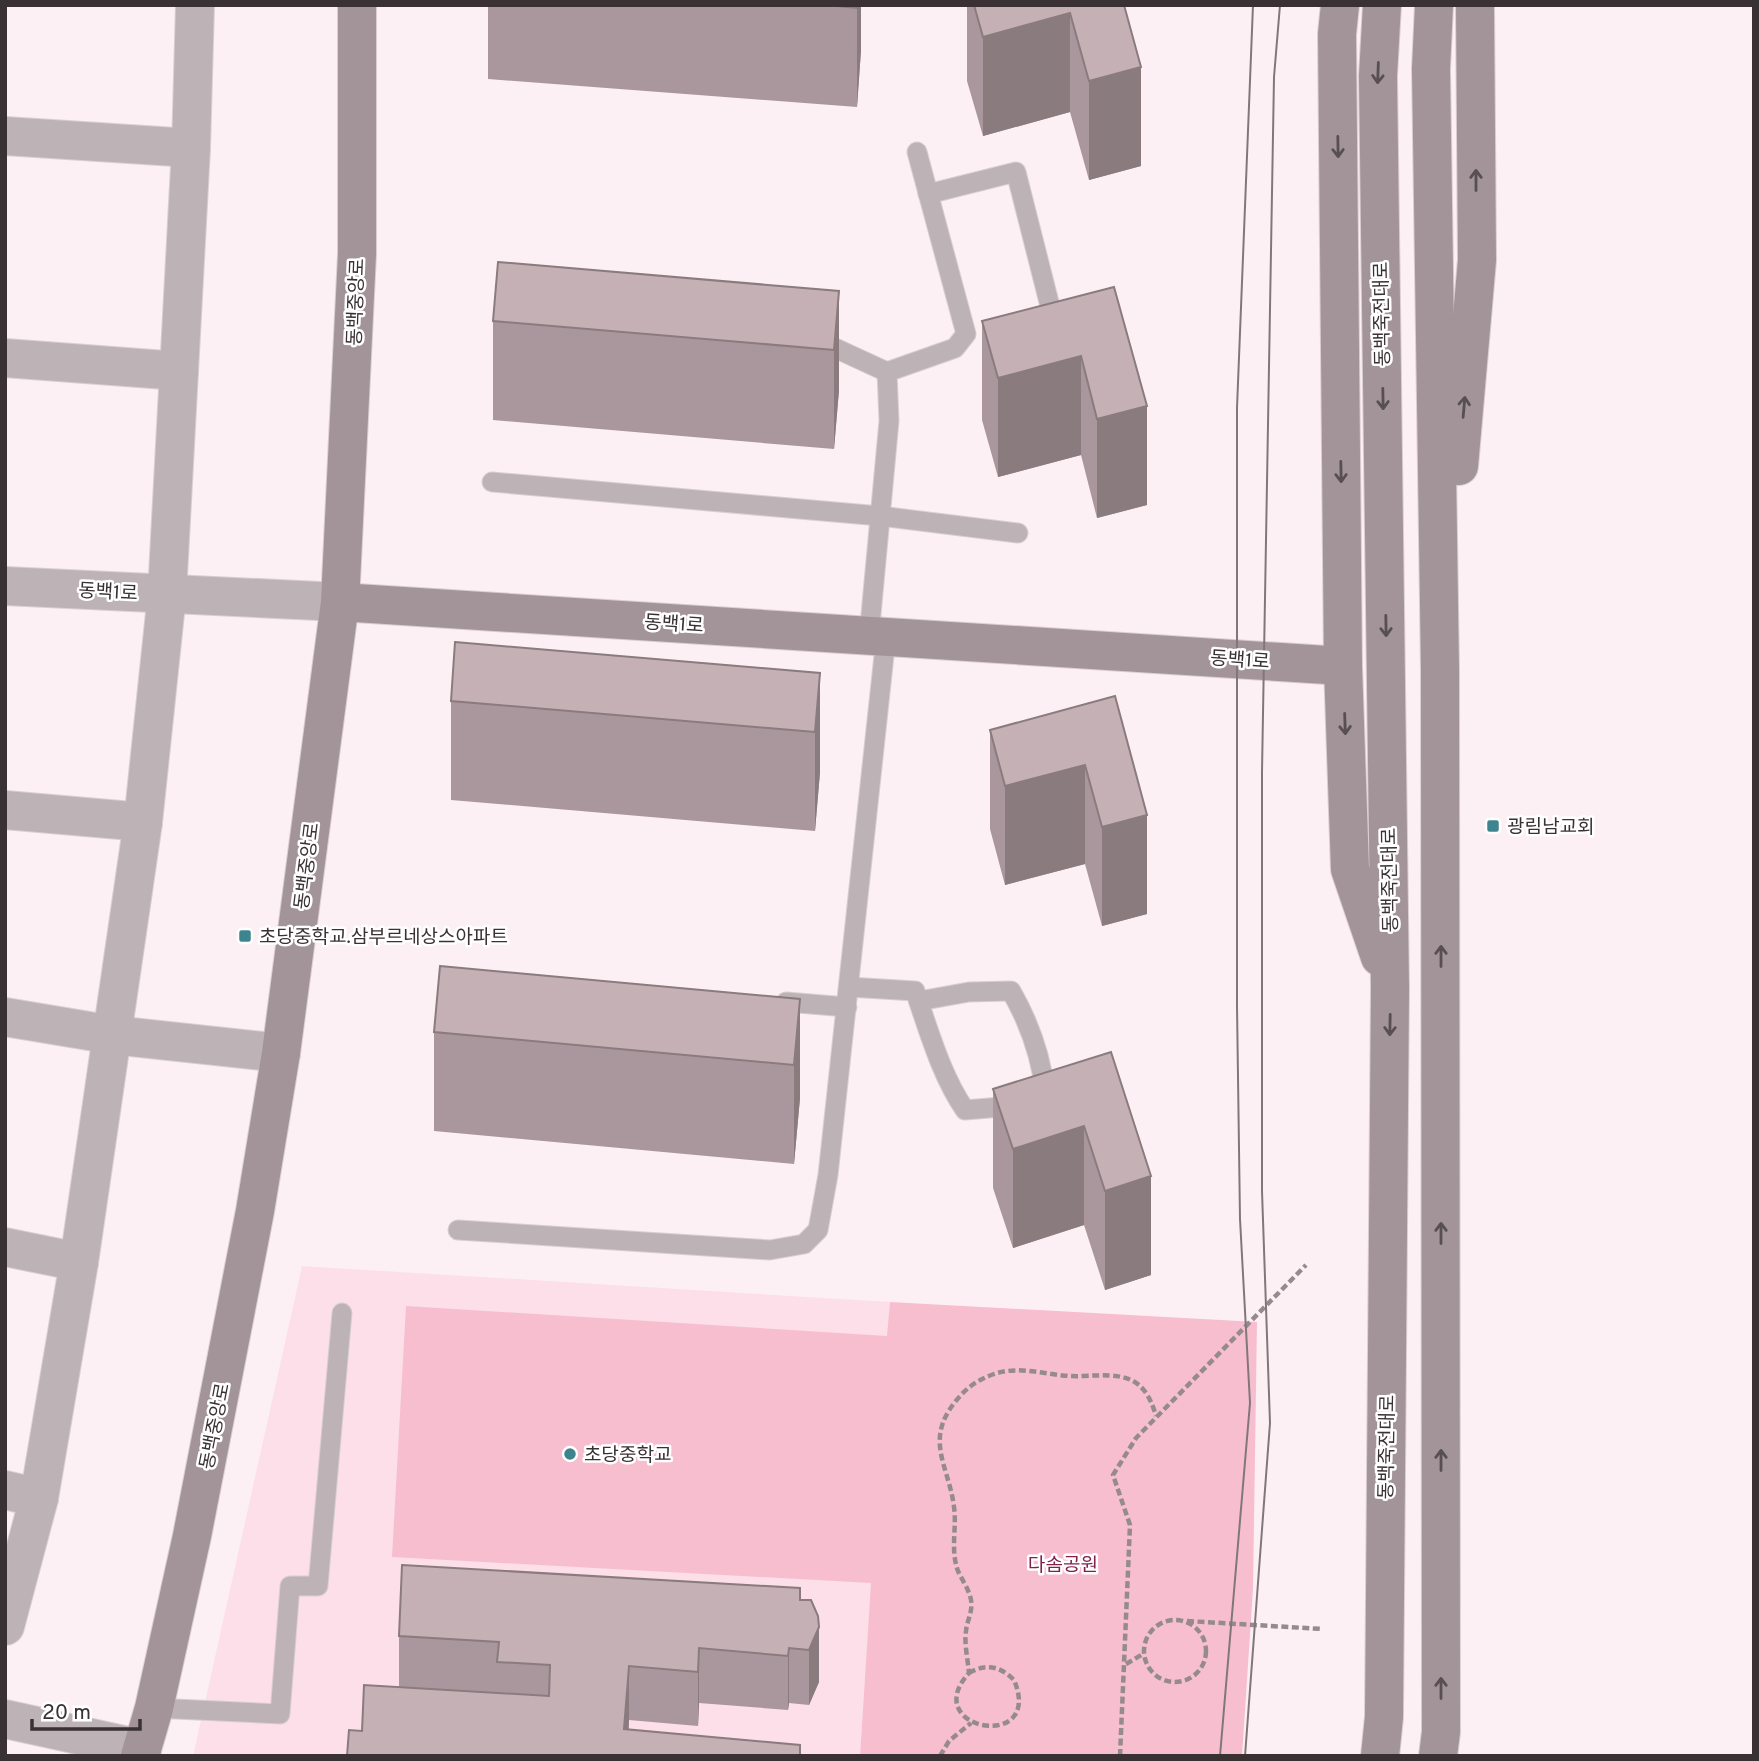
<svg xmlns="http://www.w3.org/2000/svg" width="1759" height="1761" font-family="Overpass,'Noto Sans KR',sans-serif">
<rect width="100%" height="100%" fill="#fdf0f4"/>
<path fill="#fddfe9" d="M302,1266L890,1302L860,1756H193Z"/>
<path fill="#f7bed0" d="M890,1302L1257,1322L1253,1589L1242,1756H860L871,1583L392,1557L406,1306L887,1336Z"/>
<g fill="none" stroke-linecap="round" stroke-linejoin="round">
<defs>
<g id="lane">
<path d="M928,194L1016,172L1055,326"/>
<path d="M835,348L887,372"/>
<path d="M492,482L880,516L1018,533"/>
<path d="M869,636L889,421L887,372L955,348L966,334L917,152"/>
<path d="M849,987L915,991C929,1031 941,1075 965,1110L1013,1106L1045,1092C1041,1055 1030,1024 1011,991L969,992L919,1001"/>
<path d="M786,1002L847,1007"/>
<path d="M458,1230L770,1250L804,1244L818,1230L828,1175L886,637"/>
<path d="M154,1708L280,1714L290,1586H318L342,1313"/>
</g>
<g id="street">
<path d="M5,136L191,148"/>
<path d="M5,358L179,371"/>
<path d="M5,586L340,602"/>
<path d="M5,810L143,822"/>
<path d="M5,1017L113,1035L281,1053"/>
<path d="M5,1247L79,1262"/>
<path d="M5,1490L39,1498"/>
<path d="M5,1626L39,1498L79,1262L143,822L167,594L191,148L195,5"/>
<path d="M5,1719L142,1749"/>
</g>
<g id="secondary">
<path d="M1340,5L1337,34L1343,666L1350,869L1380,957"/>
<path d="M1434,5L1431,69L1440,670L1441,1732L1438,1756"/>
<path d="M1459,466L1477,260L1475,5"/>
<path d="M340,602L1343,666"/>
<path d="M140,1756L154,1708L192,1536L255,1211L281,1053L340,602L357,254V5"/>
<path d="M1380,1756L1384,1717L1390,988L1378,76L1382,5"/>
</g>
</defs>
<use href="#lane" stroke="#daced1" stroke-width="21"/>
<use href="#street" stroke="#daced1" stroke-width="40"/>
<use href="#secondary" stroke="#daced1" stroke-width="40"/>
<g stroke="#958b8e" stroke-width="4.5" stroke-dasharray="7 3.5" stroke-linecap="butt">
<circle cx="1175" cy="1651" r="31"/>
<path d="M1187,1621L1322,1629"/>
<path d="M1126,1664L1143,1654"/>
<path d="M969,1673C986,1663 1000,1666 1014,1680C1045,1753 917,1730 969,1673C968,1660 964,1644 966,1631C967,1620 973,1612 971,1600C969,1589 962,1580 958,1571C950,1549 957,1529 954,1507C949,1466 924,1441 955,1402C966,1388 977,1380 994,1374C1024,1364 1052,1378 1083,1376C1123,1374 1144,1374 1156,1416"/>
<path d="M940,1756L949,1741L971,1723"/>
<path d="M1120,1756L1130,1525L1113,1475L1136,1438L1306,1265"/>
</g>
<use href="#lane" stroke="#bdb3b6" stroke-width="19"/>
<use href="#street" stroke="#bdb3b6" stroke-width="38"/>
<use href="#secondary" stroke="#a29498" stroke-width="38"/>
<g stroke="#81777b" stroke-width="2">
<path d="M1220,1756L1250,1403L1240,1219L1237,1006V408L1253,5"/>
<path d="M1245,1756L1270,1423L1262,1191V772L1274,77L1280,5"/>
</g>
</g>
<g fill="#a9979d">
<path d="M488,5H861V50L857,107L488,79Z"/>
<path d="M967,5H1124L1141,166L1089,180L1070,112L983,136L967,81Z"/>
<path d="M1114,287L1147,505L1097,518L1081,455L998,477L982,420V321Z"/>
<path d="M839,291V390L834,449L493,420V321Z"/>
<path d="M820,673V772L815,831L451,800V701Z"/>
<path d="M1115,696L1147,914L1102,926L1085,864L1005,885L990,829V730Z"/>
<path d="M800,999V1098L794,1164L434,1131V1032Z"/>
<path d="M1111,1052L1151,1275L1105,1290L1084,1225L1013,1248L993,1188V1089Z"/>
<path d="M800,1600L819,1682L809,1705L789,1703L788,1710L699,1703L698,1726L629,1720V1730L800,1756L362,1731L399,1687V1636Z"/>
</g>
<g fill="#8a7b7f">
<path d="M857,5H861V50L857,107Z"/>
<path d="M1070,13V112L983,136V37Z"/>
<path d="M1141,67V166L1089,180V81Z"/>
<path d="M839,291V390L834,449V350Z"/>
<path d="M1081,356V455L998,477V378Z"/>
<path d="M1147,406V505L1097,518V419Z"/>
<path d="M820,673V772L815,831V732Z"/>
<path d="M1085,765V864L1005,885V786Z"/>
<path d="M1147,815V914L1102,926V827Z"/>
<path d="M800,999V1098L794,1164V1065Z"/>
<path d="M1084,1126V1225L1013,1248V1149Z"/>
<path d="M1151,1176V1275L1105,1290V1191Z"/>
<path d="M819,1627V1682L809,1705V1650Z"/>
<path d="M699,1648V1703L698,1726V1672Z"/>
<path d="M789,1648V1703L788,1710V1656Z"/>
<path d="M629,1666V1720L626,1756L624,1729Z"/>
</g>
<g fill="#c5b0b6" stroke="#8a7b7f" stroke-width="2">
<path d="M826,5H857V8Z"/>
<path d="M974,5H1124L1141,67L1089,81L1070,13L983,37Z"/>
<path d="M498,262L839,291L834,350L493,321Z"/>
<path d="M1114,287L1147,406L1097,419L1081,356L998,378L982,321Z"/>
<path d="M455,642L820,673L815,732L451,701Z"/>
<path d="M1115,696L1147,815L1102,827L1085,765L1005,786L990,730Z"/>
<path d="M440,966L800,999L794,1065L434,1032Z"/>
<path d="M1111,1052L1151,1176L1105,1191L1084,1126L1013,1149L993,1089Z"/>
<path d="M402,1565L800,1588V1600H811L818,1616L819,1627L809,1650L789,1648L788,1656L699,1648L698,1672L629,1666L624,1729L800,1745V1756H347L349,1730L362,1731L364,1685L549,1696L550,1665L497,1662L499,1642L399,1636Z"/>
</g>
<defs><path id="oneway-shaft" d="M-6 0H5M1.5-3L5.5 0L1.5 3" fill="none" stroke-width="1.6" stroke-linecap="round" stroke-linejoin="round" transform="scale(1.75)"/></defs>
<g stroke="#584f52">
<use href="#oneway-shaft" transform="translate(1378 73) rotate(92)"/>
<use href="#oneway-shaft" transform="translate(1338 147) rotate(89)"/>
<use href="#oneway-shaft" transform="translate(1476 180) rotate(-90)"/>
<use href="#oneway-shaft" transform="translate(1383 399) rotate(89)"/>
<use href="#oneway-shaft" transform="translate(1464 407) rotate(-85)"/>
<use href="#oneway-shaft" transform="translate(1341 472) rotate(89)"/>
<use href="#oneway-shaft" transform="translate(1386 626) rotate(89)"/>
<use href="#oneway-shaft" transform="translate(1345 724) rotate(88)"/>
<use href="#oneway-shaft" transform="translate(1441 956) rotate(-90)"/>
<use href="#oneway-shaft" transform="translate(1390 1025) rotate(91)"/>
<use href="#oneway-shaft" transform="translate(1441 1233) rotate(-90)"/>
<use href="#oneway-shaft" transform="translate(1441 1460) rotate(-90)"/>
<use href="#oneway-shaft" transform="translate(1441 1688) rotate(-90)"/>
</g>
<g fill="#3d848e" stroke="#fff" stroke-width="2.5">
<rect x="1486" y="819" width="14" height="14" rx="3.5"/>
<rect x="238" y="929" width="14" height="14" rx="3.5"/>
<circle cx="570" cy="1454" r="7"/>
</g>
<g text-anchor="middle" stroke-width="5" stroke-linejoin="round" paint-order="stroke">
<g font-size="19" fill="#393134" stroke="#fff">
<text transform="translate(355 302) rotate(-88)" y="7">동백중앙로</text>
<text transform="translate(1381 314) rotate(-91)" y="7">동백죽전대로</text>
<text transform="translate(108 591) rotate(3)" y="7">동백1로</text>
<text transform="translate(674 623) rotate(4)" y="7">동백1로</text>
<text transform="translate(1240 659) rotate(4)" y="7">동백1로</text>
<text transform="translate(306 866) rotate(-83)" y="7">동백중앙로</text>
<text transform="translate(1389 880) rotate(-91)" y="7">동백죽전대로</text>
<text transform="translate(214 1426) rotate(-79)" y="7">동백중앙로</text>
<text transform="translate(1386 1447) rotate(-89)" y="7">동백죽전대로</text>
</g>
<g font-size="19" fill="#393134" stroke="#fff" text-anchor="start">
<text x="1507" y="833">광림남교회</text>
<text x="259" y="943">초당중학교.삼부르네상스아파트</text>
<text x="584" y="1461">초당중학교</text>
</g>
<g font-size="19" fill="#82214d" stroke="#fff">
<text x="1063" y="1571">다솜공원</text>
</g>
</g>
<rect width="1759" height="1761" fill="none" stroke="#393134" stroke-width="14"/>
<path d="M32 1719v10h108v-10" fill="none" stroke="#393134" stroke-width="3.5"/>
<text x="42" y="1719" font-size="21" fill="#393134" stroke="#ffffff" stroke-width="5" paint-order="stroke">20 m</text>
</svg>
